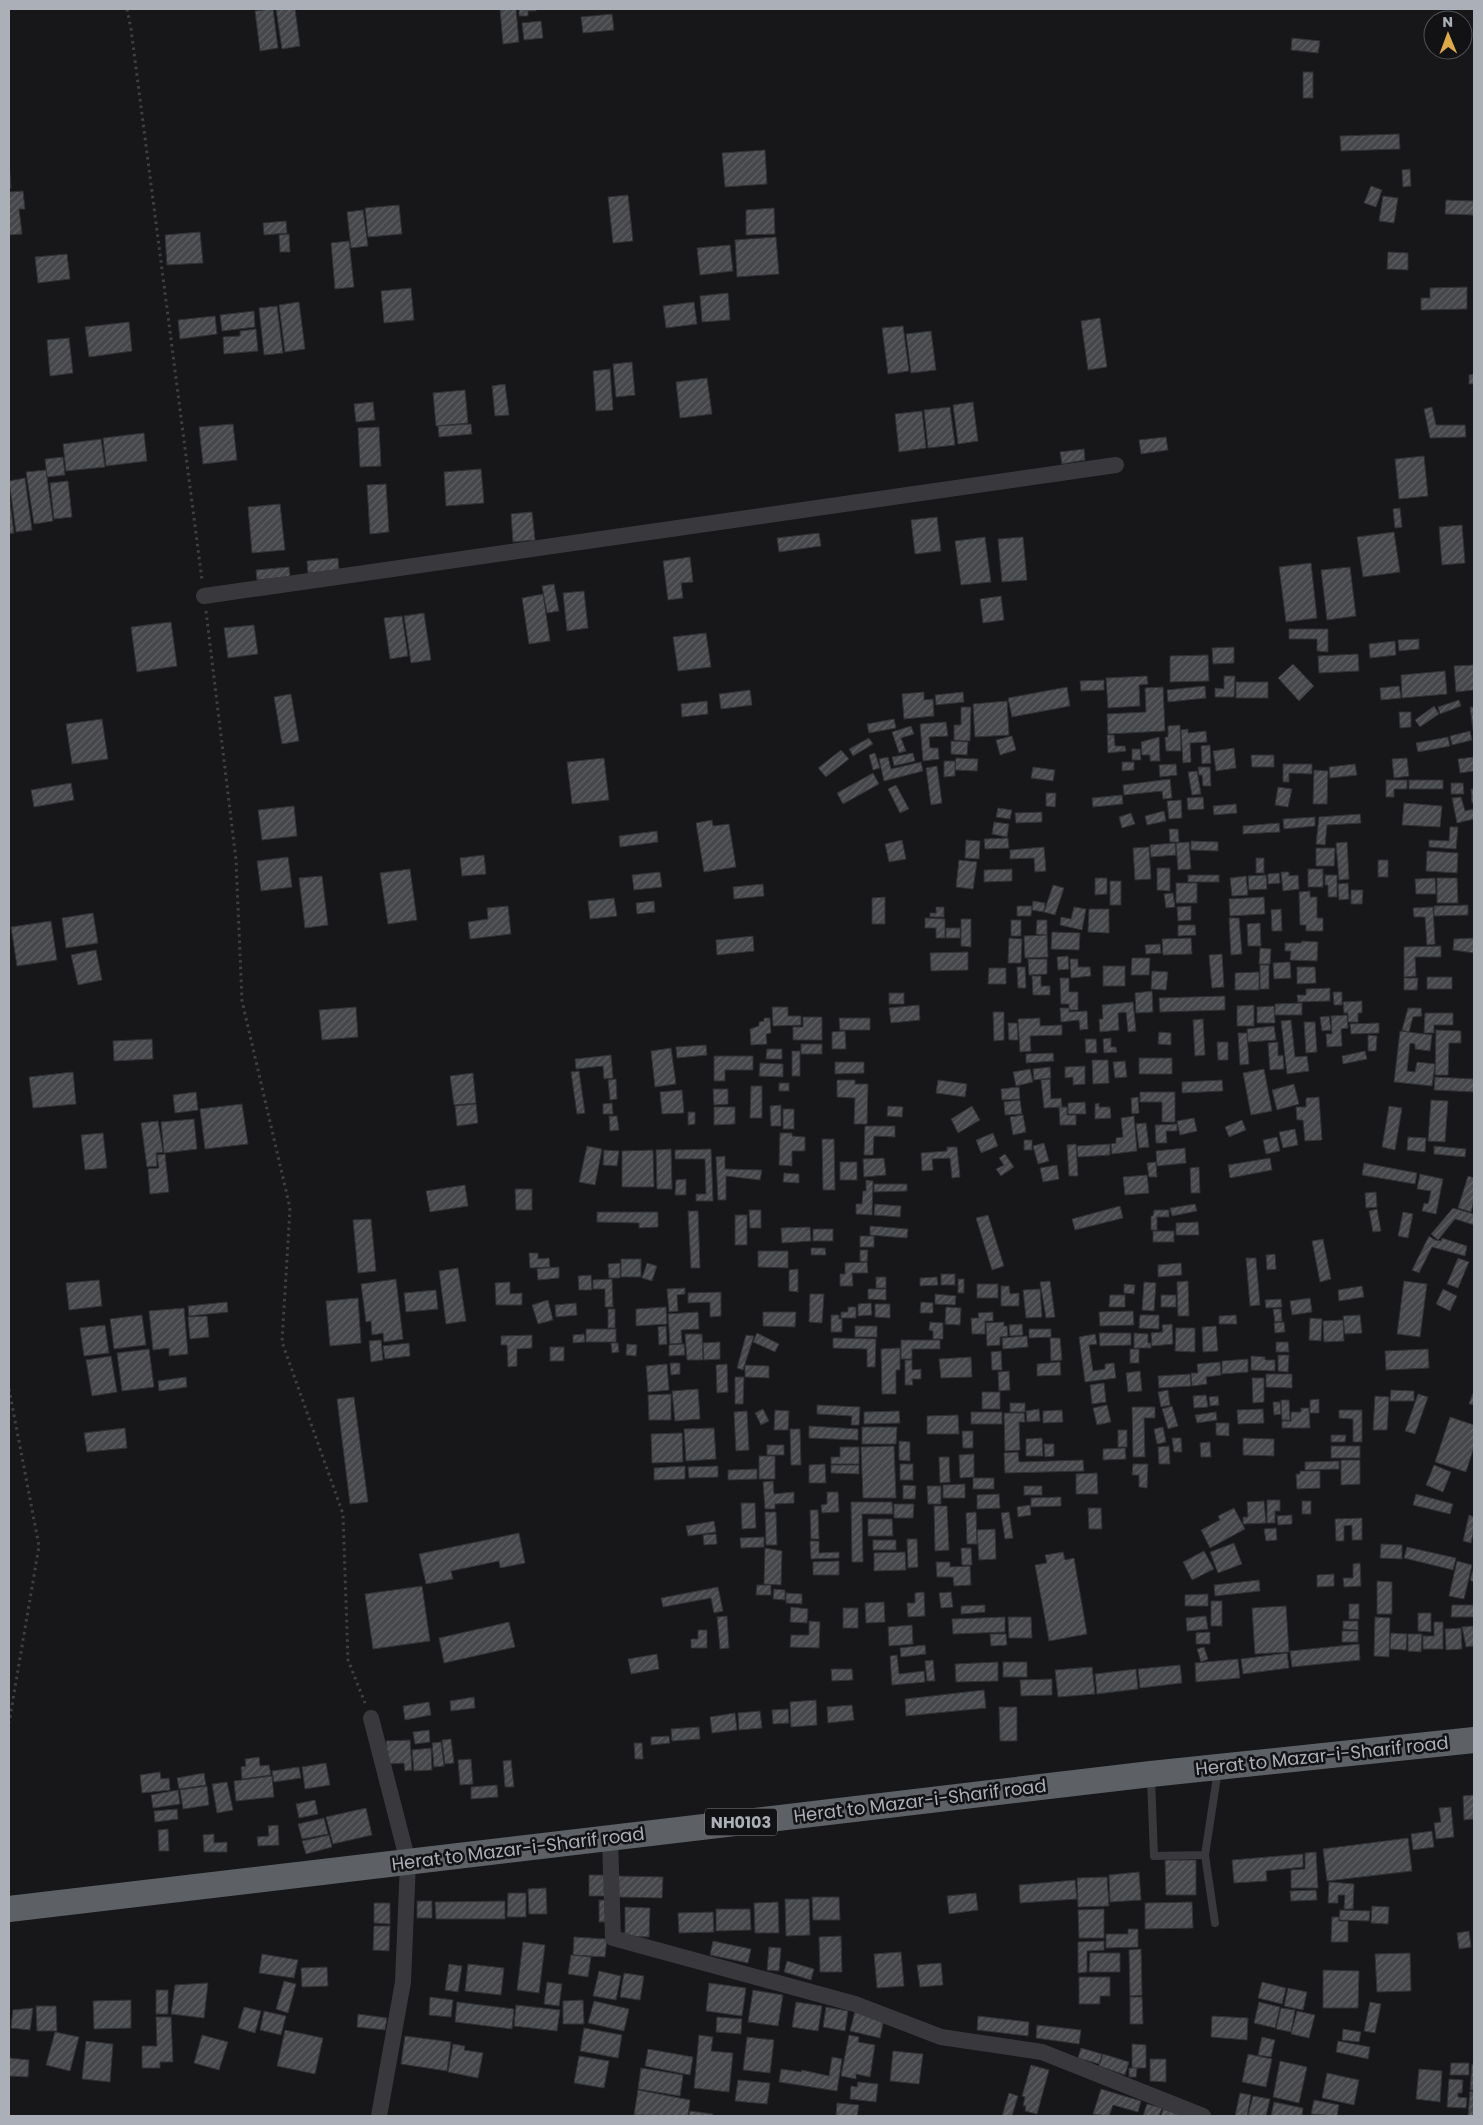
<svg xmlns="http://www.w3.org/2000/svg" width="1483" height="2125" font-family="Poppins,sans-serif">
<defs>
<pattern id="building-hatch" width="6" height="6" patternUnits="userSpaceOnUse" patternTransform="scale(1.25)"><rect width="6" height="6" fill="#46474b"/><path d="M-1 1l2-2M0 6l6-6M5 7l2-2" fill="none" stroke="#5e5f63"/></pattern>
</defs>
<rect width="100%" height="100%" fill="#171719"/>
<g fill="url(#building-hatch)" stroke="#313134">
<path d="M273,9L278,48L260,51L255,11Z"/>
<path d="M276,9H295L300,46L282,49Z"/>
<path d="M500,9H516L519,42L503,44Z"/>
<path d="M519,9H536V11H528V16H519Z"/>
<path d="M612,14L614,30L583,33L581,17Z"/>
<path d="M541,21L543,38L524,40L522,23Z"/>
<path d="M1292,38L1320,41L1318,53L1291,50Z"/>
<rect x="1303" y="72" width="10" height="26"/>
<path d="M1399,134L1400,149L1341,151L1340,136Z"/>
<path d="M765,150L767,184L725,187L722,153Z"/>
<path d="M9,160L11,188L9,189Z"/>
<path d="M1410,169L1411,186L1403,187L1402,170Z"/>
<path d="M1371,186L1382,190L1376,207L1364,203Z"/>
<path d="M23,191L25,209H19L22,234L9,235V192Z"/>
<path d="M628,195L633,241L613,243L608,197Z"/>
<path d="M1383,196L1398,198L1394,223L1379,221Z"/>
<path d="M1446,200L1474,201V215L1445,214Z"/>
<path d="M399,205L402,234L368,237L365,208Z"/>
<path d="M774,208L775,234L746,235V210Z"/>
<path d="M363,210L368,246L351,248L347,212Z"/>
<path d="M286,221L287,233L264,235L263,223Z"/>
<path d="M200,232L203,263L167,265L165,235Z"/>
<path d="M289,234L290,252H280L279,235Z"/>
<path d="M776,237L779,274L737,277L735,240Z"/>
<path d="M349,241L354,287L335,289L331,243Z"/>
<path d="M730,245L733,271L700,275L697,248Z"/>
<path d="M1388,252L1408,253V270L1387,269Z"/>
<path d="M67,254L70,279L38,283L35,257Z"/>
<path d="M1467,287V309L1421,310V298H1430V288Z"/>
<path d="M411,288L414,320L384,323L381,291Z"/>
<path d="M728,293L730,320L702,322L700,296Z"/>
<path d="M299,302L305,349L285,352L279,305Z"/>
<path d="M694,302L697,324L666,328L663,306Z"/>
<path d="M277,306L283,353L264,355L259,308Z"/>
<path d="M254,311L255,327L222,331L220,315Z"/>
<path d="M215,316L217,334L180,339L178,320Z"/>
<path d="M1100,318L1107,367L1088,370L1081,321Z"/>
<path d="M129,322L132,351L89,357L85,327Z"/>
<path d="M903,326L909,371L888,374L882,328Z"/>
<path d="M256,329L258,351L224,354L223,337L240,336V331Z"/>
<path d="M931,331L936,370L911,373L906,334Z"/>
<path d="M69,338L73,373L50,376L47,340Z"/>
<path d="M632,362L635,395L616,397L613,364Z"/>
<path d="M610,369L613,410L596,411L593,371Z"/>
<path d="M1474,374V384H1469V375Z"/>
<path d="M707,378L712,414L680,418L676,382Z"/>
<path d="M505,384L509,415L495,416L492,386Z"/>
<path d="M465,390L468,423L436,426L433,393Z"/>
<path d="M373,402L375,420L356,422L354,404Z"/>
<path d="M973,402L978,441L958,444L953,405Z"/>
<path d="M950,407L955,445L928,448L924,410Z"/>
<path d="M1432,407L1436,425H1465L1466,437L1430,438L1424,409Z"/>
<path d="M922,411L926,448L899,452L895,414Z"/>
<path d="M233,424L237,460L203,464L199,427Z"/>
<path d="M471,424L472,434L439,437L438,426Z"/>
<path d="M379,427L381,466L360,467L358,428Z"/>
<path d="M144,433L147,461L106,466L103,438Z"/>
<path d="M1166,437L1168,450L1141,454L1139,440Z"/>
<path d="M101,439L105,467L66,471L63,444Z"/>
<path d="M1084,449L1085,460L1062,464L1060,452Z"/>
<path d="M1424,456L1428,496L1399,499L1395,459Z"/>
<path d="M63,457L65,475L47,477L45,459Z"/>
<path d="M481,469L484,503L446,506L444,472Z"/>
<path d="M46,470L53,521L34,524L26,472Z"/>
<path d="M25,478L32,530L16,532L9,481Z"/>
<path d="M68,481L72,517L54,519L50,483Z"/>
<path d="M386,484L389,532L370,534L367,485Z"/>
<path d="M9,493L14,533L9,534Z"/>
<path d="M280,504L285,550L252,553L248,507Z"/>
<path d="M1400,508L1402,527L1395,528L1393,509Z"/>
<path d="M532,512L535,540L513,542L511,514Z"/>
<path d="M937,517L941,551L915,554L911,520Z"/>
<path d="M1462,525L1465,563L1442,565L1439,527Z"/>
<path d="M1394,532L1400,572L1363,577L1357,537Z"/>
<path d="M819,533L821,546L779,552L777,538Z"/>
<path d="M985,537L991,582L961,585L955,541Z"/>
<path d="M1023,537L1027,580L1002,582L998,539Z"/>
<path d="M690,557L693,582L681,583L683,598L668,600L663,561Z"/>
<path d="M338,558L339,571L308,573L307,561Z"/>
<path d="M1311,563L1317,618L1286,622L1279,567Z"/>
<path d="M289,567L290,577L257,580L256,570Z"/>
<path d="M1350,567L1356,616L1327,620L1321,570Z"/>
<path d="M554,584L559,611L547,613L542,586Z"/>
<path d="M584,591L588,628L567,631L563,593Z"/>
<path d="M543,594L550,641L529,644L522,598Z"/>
<path d="M1001,596L1004,620L983,623L980,599Z"/>
<path d="M424,613L431,660L411,663L404,616Z"/>
<path d="M402,616L408,656L390,659L384,618Z"/>
<path d="M171,622L177,666L137,672L131,627Z"/>
<path d="M254,625L258,654L228,658L224,628Z"/>
<path d="M1289,629H1328V652L1317,651V639H1289Z"/>
<path d="M706,633L711,667L678,671L673,637Z"/>
<path d="M1419,639V649L1399,651L1398,640Z"/>
<path d="M1395,641L1396,655L1370,658L1369,644Z"/>
<path d="M1234,647V663L1213,664L1212,648Z"/>
<path d="M1358,654L1359,671L1319,673L1318,656Z"/>
<path d="M1208,655L1209,681L1170,682V656Z"/>
<path d="M1293,664L1314,686L1299,701L1278,678Z"/>
<path d="M1474,665V690L1456,692L1454,666Z"/>
<path d="M1445,671L1447,694L1402,698L1401,675Z"/>
<path d="M1147,676L1148,684L1139,685L1140,706L1108,708L1106,678Z"/>
<path d="M1224,676H1235L1234,697H1215V688L1224,689Z"/>
<path d="M1104,680V690L1081,691L1080,681Z"/>
<rect x="1236" y="682" width="32" height="16"/>
<path d="M1205,686L1206,698L1168,702L1167,690Z"/>
<path d="M1399,686L1401,698L1381,700L1380,688Z"/>
<path d="M1067,687L1070,706L1012,717L1008,698Z"/>
<path d="M1163,687L1165,731L1108,734L1107,714L1146,712L1145,688Z"/>
<path d="M750,690L752,705L721,709L719,694Z"/>
<path d="M924,692V700L933,699L934,716L904,719L902,694Z"/>
<path d="M963,692L964,702L936,705L935,695Z"/>
<path d="M291,694L299,741L282,744L274,697Z"/>
<path d="M1459,700L1461,706L1440,714L1438,707Z"/>
<path d="M707,701L708,714L682,717L681,704Z"/>
<path d="M1007,701L1009,735L975,737L973,704Z"/>
<path d="M1434,706L1439,714L1420,727L1415,720Z"/>
<path d="M961,707H971L970,741L954,740V725H961Z"/>
<path d="M1470,707H1474V730H1473Z"/>
<path d="M1399,712H1411V727L1400,728Z"/>
<path d="M102,719L108,759L72,764L66,724Z"/>
<path d="M894,719L896,728L869,733L867,724Z"/>
<path d="M946,722L948,736L929,737L930,748H938L939,759L923,761L920,724Z"/>
<path d="M1180,725L1181,751H1166L1165,737H1168V726Z"/>
<path d="M911,726L914,734L901,738L906,751L899,753L892,732Z"/>
<path d="M1188,729V733L1206,731L1207,742L1190,743L1191,762L1183,763L1181,730Z"/>
<path d="M1470,731L1472,740L1452,745L1450,736Z"/>
<path d="M1107,735H1114L1115,746H1125L1126,751L1108,753Z"/>
<path d="M1012,736L1016,750L1000,755L996,740Z"/>
<path d="M1159,737L1160,761H1150V755H1142L1141,742Z"/>
<path d="M1448,737L1450,746L1418,752L1416,743Z"/>
<path d="M869,738L873,744L853,756L849,749Z"/>
<path d="M951,741L968,742L967,755L951,754Z"/>
<path d="M1210,745L1211,763L1202,764L1201,746Z"/>
<path d="M1234,748L1236,768L1216,771L1213,751Z"/>
<path d="M1132,749H1140L1141,760H1132Z"/>
<path d="M841,750L849,759L826,777L818,768Z"/>
<path d="M875,753L880,768L873,770L869,755Z"/>
<path d="M913,753L915,761L894,766L892,757Z"/>
<path d="M1251,755H1274V767H1252Z"/>
<path d="M888,757L891,769L921,762L923,771L884,781L879,759Z"/>
<path d="M1474,757V771L1460,773L1458,759Z"/>
<path d="M604,758L609,800L572,804L567,762Z"/>
<path d="M956,758L978,759L977,771L955,770Z"/>
<path d="M1407,758L1409,776L1394,778L1392,759Z"/>
<path d="M944,761H955V776L944,777Z"/>
<path d="M1122,762H1134V770L1122,771Z"/>
<path d="M1176,764L1177,775L1160,777L1159,765Z"/>
<path d="M1283,764H1312V774L1289,773V782H1283Z"/>
<path d="M1355,764L1357,775L1330,778L1329,767Z"/>
<path d="M937,766L942,803L931,805L926,768Z"/>
<path d="M1033,767L1055,770L1053,781L1031,778Z"/>
<path d="M1198,767H1210L1211,786H1203L1202,775H1199Z"/>
<path d="M1314,770L1328,771L1327,804H1313Z"/>
<path d="M1197,771L1201,794L1192,795L1188,772Z"/>
<path d="M873,773L879,784L843,804L837,793Z"/>
<path d="M1170,779L1172,798L1163,799L1162,791L1124,795L1123,785Z"/>
<path d="M1386,780H1407V789H1394V797H1386Z"/>
<rect x="1409" y="780" width="34" height="9"/>
<path d="M71,783L74,800L34,807L31,790Z"/>
<path d="M1451,783H1463L1464,794H1451Z"/>
<path d="M896,785L909,809L900,813L888,789Z"/>
<path d="M1278,787L1292,789L1288,807L1275,805Z"/>
<path d="M1471,789H1474V803H1472Z"/>
<path d="M1046,793H1056L1055,807L1046,806Z"/>
<path d="M1122,795L1123,804L1093,807L1092,798Z"/>
<path d="M1203,797L1204,809L1188,810L1187,798Z"/>
<path d="M1461,797L1465,811L1474,809V819L1457,823L1452,798Z"/>
<path d="M1181,800L1182,818L1169,819L1167,801Z"/>
<path d="M1404,803L1442,806L1440,827L1402,825Z"/>
<path d="M1236,804L1237,813L1214,815L1213,806Z"/>
<path d="M294,806L297,836L262,840L258,810Z"/>
<path d="M998,808L1012,810L1010,819L996,817Z"/>
<path d="M1164,811L1166,821L1147,825L1145,816Z"/>
<path d="M1042,812V822L1016,823L1015,813Z"/>
<path d="M1131,813L1135,824L1122,828L1119,817Z"/>
<path d="M1360,814L1361,823L1327,825L1325,845L1316,844L1319,817Z"/>
<path d="M1315,817V826L1284,829L1283,819Z"/>
<path d="M712,820L713,826L729,824L736,867L704,872L696,823Z"/>
<path d="M994,822L1009,824L1007,837L992,834Z"/>
<path d="M1279,823L1280,832L1243,834V826Z"/>
<path d="M1450,827H1458L1456,849L1429,847V840L1449,841Z"/>
<path d="M1169,829H1178L1179,842H1170Z"/>
<path d="M657,831L658,842L620,847L619,836Z"/>
<path d="M1008,838L1009,848L985,849L984,839Z"/>
<path d="M902,840L906,859L889,862L885,844Z"/>
<path d="M966,840L980,841L979,859L965,858Z"/>
<path d="M1191,841L1218,842V851L1191,850Z"/>
<path d="M1189,842L1191,869L1178,870L1176,843Z"/>
<path d="M1347,842L1349,879L1339,880L1336,843Z"/>
<path d="M1175,843L1176,855L1151,857L1150,845Z"/>
<path d="M1044,847L1046,871L1035,872L1034,858L1010,859V850Z"/>
<path d="M1149,847L1151,879L1135,880L1133,848Z"/>
<path d="M1316,848H1335L1334,866H1316Z"/>
<path d="M1427,851L1458,853L1457,873L1426,871Z"/>
<path d="M484,855L486,874L462,876L460,858Z"/>
<path d="M288,857L292,887L261,891L257,861Z"/>
<rect x="1256" y="858" width="8" height="15"/>
<path d="M959,860L977,862L973,889L956,887Z"/>
<rect x="1378" y="860" width="10" height="17"/>
<path d="M1157,868H1170V891L1157,890Z"/>
<path d="M410,869L417,920L388,924L380,873Z"/>
<path d="M1012,869V881L984,882V870Z"/>
<rect x="1308" y="869" width="15" height="18"/>
<path d="M660,872L662,887L634,890L632,875Z"/>
<path d="M1281,872H1289V876L1298,875L1299,889L1283,891Z"/>
<path d="M1279,873L1280,883L1268,884V874Z"/>
<rect x="1188" y="875" width="31" height="7"/>
<path d="M1266,875L1267,889L1249,890L1248,876Z"/>
<path d="M1325,875H1337V897H1328V885H1325Z"/>
<path d="M322,876L328,925L305,928L299,878Z"/>
<path d="M1246,876L1248,895L1232,896L1230,878Z"/>
<path d="M1095,878H1107V894L1095,895Z"/>
<path d="M1435,878L1436,894H1416L1415,879Z"/>
<path d="M1437,878H1457L1458,903H1437Z"/>
<rect x="1110" y="881" width="11" height="24"/>
<rect x="1176" y="883" width="21" height="20"/>
<path d="M1348,883L1349,899L1339,900L1338,884Z"/>
<path d="M763,884L764,896L734,899L733,887Z"/>
<path d="M1053,885L1064,888L1055,915L1044,912Z"/>
<path d="M1351,890H1363L1362,904H1351Z"/>
<path d="M1310,891V897H1317V918H1323V931H1306V925H1300L1299,892Z"/>
<path d="M1173,893L1175,907L1166,908L1164,894Z"/>
<path d="M885,897V924H872V898Z"/>
<path d="M1264,897L1265,914L1230,916L1229,899Z"/>
<path d="M614,898L617,916L590,919L588,901Z"/>
<path d="M654,901L655,912L637,914L636,903Z"/>
<path d="M1033,901L1045,903L1044,912L1032,910Z"/>
<path d="M1468,905V915L1434,916V906Z"/>
<path d="M508,906L511,934L470,939L468,922L488,919L487,908Z"/>
<path d="M1017,906H1032L1031,916H1017Z"/>
<path d="M1191,906V920L1178,921L1177,907Z"/>
<path d="M936,907H944V917H930V913H936Z"/>
<path d="M1074,907L1086,909L1082,930L1060,925L1061,917L1071,919Z"/>
<path d="M1433,907L1435,944L1427,945L1425,917H1414L1413,908Z"/>
<path d="M1089,909H1109V933L1088,932Z"/>
<path d="M1281,909L1282,931H1272L1271,910Z"/>
<path d="M93,913L98,943L66,948L62,918Z"/>
<path d="M925,918L945,919V938H936V928H925Z"/>
<path d="M1229,918H1239L1242,954L1231,955Z"/>
<path d="M961,919H971V947L961,946Z"/>
<rect x="1011" y="920" width="10" height="16"/>
<path d="M1037,920H1047V935L1036,934Z"/>
<path d="M51,921L57,960L17,966L11,927Z"/>
<path d="M1260,923L1261,946H1248L1247,924Z"/>
<path d="M1178,925H1195L1196,935L1178,936Z"/>
<rect x="946" y="928" width="14" height="10"/>
<path d="M1052,932L1080,933L1079,950L1051,949Z"/>
<path d="M1047,935L1048,957L1025,958L1024,936Z"/>
<path d="M753,936L754,951L717,955L716,940Z"/>
<path d="M1009,938L1022,939L1021,963H1008Z"/>
<path d="M1191,938L1192,954L1163,955L1162,939Z"/>
<path d="M1474,938V953L1453,950L1454,939Z"/>
<path d="M1302,941L1318,942L1317,961L1290,960L1291,951H1285V943H1301Z"/>
<path d="M1160,944L1161,953L1146,954L1145,945Z"/>
<path d="M1441,946V957H1415L1416,976L1404,977V947Z"/>
<path d="M1260,948L1271,949L1270,964H1259Z"/>
<path d="M96,950L102,980L78,985L71,955Z"/>
<path d="M968,952V970L931,971L930,953Z"/>
<path d="M1222,954L1224,987L1212,988L1209,955Z"/>
<path d="M1068,956L1069,969L1058,970L1057,957Z"/>
<path d="M1132,958H1150L1149,975H1131Z"/>
<path d="M1028,959H1047V974L1029,975Z"/>
<path d="M1070,959H1078V967H1090L1091,976L1071,978Z"/>
<path d="M1290,962L1291,978L1274,979L1273,963Z"/>
<rect x="1260" y="965" width="9" height="24"/>
<rect x="1103" y="966" width="22" height="20"/>
<path d="M1017,967H1025L1026,988H1018Z"/>
<path d="M1297,967H1315L1316,983L1297,984Z"/>
<path d="M989,968H1006V984H988Z"/>
<path d="M1152,971L1168,972L1166,990L1151,989Z"/>
<path d="M1259,972V990H1235V973Z"/>
<path d="M1032,976H1041V986H1050V995H1033Z"/>
<rect x="1427" y="977" width="25" height="12"/>
<path d="M1060,978H1069V992H1078V1010H1069V1004H1061Z"/>
<path d="M1404,978H1418L1417,990H1404Z"/>
<path d="M1330,988V1001L1298,1002L1297,995H1306V989Z"/>
<path d="M1152,991L1153,1012L1136,1013L1135,993Z"/>
<path d="M1333,992H1342V1005H1334Z"/>
<rect x="889" y="993" width="15" height="11"/>
<path d="M1225,996V1010L1160,1012L1159,998Z"/>
<path d="M1362,1001V1013H1358V1022H1348V1013H1344L1343,1002Z"/>
<path d="M1133,1002L1136,1031L1128,1032L1126,1012L1118,1013L1119,1030L1100,1032L1099,1019H1103L1102,1005Z"/>
<path d="M1302,1003V1015H1275V1004Z"/>
<path d="M919,1005L920,1020L891,1023L889,1008Z"/>
<path d="M1254,1005V1026H1237V1006Z"/>
<path d="M1274,1006L1275,1023H1257V1007Z"/>
<path d="M356,1007L358,1037L322,1040L319,1010Z"/>
<path d="M772,1007H788V1016H801V1025L773,1026Z"/>
<path d="M1060,1008H1069V1012L1087,1011L1088,1029L1080,1030L1079,1020L1061,1022Z"/>
<path d="M1408,1008H1421L1422,1016L1413,1017L1409,1032L1402,1030Z"/>
<path d="M993,1012H1004V1040L994,1041Z"/>
<path d="M1425,1013H1453V1025H1434V1033H1424Z"/>
<path d="M1347,1015L1348,1028L1341,1029L1342,1046L1327,1047L1326,1034H1332L1331,1016Z"/>
<path d="M1329,1016L1331,1030L1322,1031L1320,1017Z"/>
<path d="M803,1017H822V1040H793V1027H803Z"/>
<path d="M764,1018H770L771,1033L766,1034L767,1044L751,1045L750,1029L759,1026V1022L764,1021Z"/>
<path d="M839,1018H870V1030H840Z"/>
<path d="M1040,1018V1026L1062,1025V1035L1030,1036L1031,1051L1020,1052L1018,1019Z"/>
<path d="M1203,1019L1205,1055L1195,1056L1193,1020Z"/>
<path d="M1291,1020L1295,1057L1307,1056L1309,1071L1287,1074L1281,1021Z"/>
<path d="M1304,1022H1315L1317,1052L1306,1053Z"/>
<path d="M1008,1023H1017L1018,1040H1009Z"/>
<path d="M1379,1023V1033L1351,1034L1350,1024Z"/>
<path d="M1274,1026L1276,1040L1248,1042L1247,1029Z"/>
<path d="M1436,1030L1461,1031V1043H1449L1448,1075H1435Z"/>
<path d="M845,1031L846,1049H832V1032Z"/>
<path d="M1400,1031L1432,1035L1430,1051L1415,1049V1044L1410,1043L1407,1071L1415,1072L1417,1062L1435,1064L1432,1086L1394,1082Z"/>
<path d="M1159,1032L1171,1033V1045L1158,1044Z"/>
<path d="M1238,1033H1247L1249,1064L1240,1065Z"/>
<path d="M1368,1035L1377,1036L1376,1051H1368Z"/>
<path d="M1111,1038V1047H1116L1117,1052L1104,1053L1103,1039Z"/>
<path d="M152,1039L153,1059L114,1061L113,1041Z"/>
<path d="M1085,1039H1096L1097,1053H1086Z"/>
<path d="M1217,1042H1228V1060H1218Z"/>
<path d="M1278,1042V1056L1283,1055L1284,1069L1270,1070L1268,1043Z"/>
<rect x="801" y="1044" width="21" height="10"/>
<path d="M706,1045L707,1055L677,1058L676,1047Z"/>
<path d="M671,1048L676,1084L655,1087L651,1051Z"/>
<path d="M767,1049H782V1059H766Z"/>
<rect x="792" y="1051" width="8" height="25"/>
<path d="M1365,1051L1367,1059L1343,1064L1342,1056Z"/>
<path d="M1053,1053L1054,1061L1026,1063V1054Z"/>
<path d="M611,1055L613,1078L604,1079L603,1066L576,1069L575,1059Z"/>
<path d="M714,1056H753V1070H725V1081H714Z"/>
<rect x="1139" y="1058" width="33" height="16"/>
<path d="M1092,1060H1108L1109,1083L1093,1084Z"/>
<path d="M1125,1061L1127,1077L1115,1078L1113,1062Z"/>
<path d="M835,1062H864V1073L835,1074Z"/>
<path d="M760,1063L783,1064V1077L759,1076Z"/>
<path d="M1085,1066V1084L1073,1085V1077L1065,1078V1067Z"/>
<path d="M1050,1067L1051,1078L1034,1080L1033,1069Z"/>
<path d="M1030,1069L1033,1082L1016,1086L1013,1072Z"/>
<path d="M1264,1069L1272,1111L1251,1115L1243,1073Z"/>
<path d="M579,1071L585,1113L577,1114L571,1072Z"/>
<path d="M73,1072L76,1104L33,1108L29,1077Z"/>
<path d="M473,1073L476,1103L454,1105L450,1076Z"/>
<path d="M1435,1077L1474,1079V1092L1434,1090Z"/>
<path d="M616,1079L617,1099L610,1100L608,1080Z"/>
<path d="M1050,1079L1051,1099L1061,1098L1062,1107L1044,1108L1041,1080Z"/>
<path d="M837,1080H855V1084H868L867,1124H854L855,1098L837,1097Z"/>
<path d="M938,1080L967,1084L965,1097L936,1093Z"/>
<path d="M1222,1080L1223,1091L1182,1093V1082Z"/>
<rect x="779" y="1083" width="10" height="8"/>
<path d="M1294,1084L1299,1104L1277,1110L1272,1090Z"/>
<path d="M751,1086H762V1118H750Z"/>
<path d="M1019,1087L1020,1099L1002,1100L1001,1089Z"/>
<path d="M713,1089H728V1104L714,1105Z"/>
<path d="M682,1090L684,1113L662,1114L660,1092Z"/>
<path d="M196,1092L198,1110L175,1113L173,1095Z"/>
<path d="M1140,1092H1175V1122H1162V1102H1140Z"/>
<path d="M1138,1097L1139,1113L1132,1114L1131,1098Z"/>
<path d="M1319,1097L1322,1140L1305,1141L1303,1120H1297L1296,1107H1306V1098Z"/>
<path d="M1020,1100L1022,1114L1005,1115L1004,1102Z"/>
<path d="M1431,1100L1448,1101L1445,1142L1428,1141Z"/>
<path d="M1085,1102L1086,1114H1068V1103Z"/>
<path d="M612,1103L613,1114H603V1104Z"/>
<path d="M1099,1103V1107H1110L1111,1118L1095,1119V1104Z"/>
<path d="M242,1104L248,1144L205,1149L200,1109Z"/>
<path d="M476,1104L478,1123L457,1126L455,1106Z"/>
<path d="M781,1105V1126H771L770,1106Z"/>
<path d="M888,1106L903,1107L902,1117L887,1116Z"/>
<path d="M972,1106L980,1120L958,1133L951,1119Z"/>
<path d="M1389,1106L1402,1108L1395,1150L1382,1147Z"/>
<path d="M714,1107H735V1124L714,1125Z"/>
<path d="M1059,1107H1067V1115H1076V1125H1060Z"/>
<rect x="783" y="1109" width="11" height="20"/>
<path d="M688,1112H695V1124L688,1125Z"/>
<path d="M1023,1115L1026,1132L1013,1135L1010,1117Z"/>
<path d="M609,1116H617L619,1130L610,1131Z"/>
<path d="M1134,1116L1137,1151L1112,1154L1111,1144L1116,1143V1138L1123,1137L1121,1118Z"/>
<path d="M1194,1118L1197,1131L1180,1135L1177,1121Z"/>
<path d="M194,1119L197,1149L164,1153L161,1122Z"/>
<path d="M1242,1120L1246,1130L1229,1137L1225,1127Z"/>
<path d="M158,1121L163,1152L156,1153L157,1166L147,1167L141,1123Z"/>
<path d="M1146,1123L1149,1147L1139,1148L1136,1124Z"/>
<path d="M1177,1124V1131H1166L1167,1143H1156L1155,1125Z"/>
<path d="M865,1126H895V1137L874,1136L873,1155H864Z"/>
<path d="M1295,1129L1298,1145L1283,1148L1279,1132Z"/>
<path d="M103,1133L107,1168L85,1170L81,1135Z"/>
<path d="M780,1133H792V1136L805,1137V1151H792V1166L779,1165Z"/>
<path d="M993,1133L998,1146L981,1153L976,1140Z"/>
<path d="M1277,1137L1280,1151L1266,1154L1263,1140Z"/>
<path d="M1408,1137L1426,1138L1425,1152L1407,1150Z"/>
<path d="M822,1139H834L835,1190H823Z"/>
<rect x="1024" y="1140" width="8" height="10"/>
<path d="M1044,1143L1049,1161L1038,1164L1033,1146Z"/>
<path d="M1076,1144L1078,1176H1069L1067,1145Z"/>
<path d="M1110,1144V1155L1078,1157L1077,1146Z"/>
<path d="M587,1146L602,1149L595,1185L579,1182Z"/>
<path d="M1434,1146L1466,1149L1465,1157L1434,1154Z"/>
<path d="M947,1147H957L960,1177L952,1178L950,1158L932,1159L933,1170L922,1171L921,1153L947,1151Z"/>
<path d="M1185,1148L1186,1163L1157,1166L1156,1151Z"/>
<path d="M671,1149L672,1189H657L656,1150Z"/>
<path d="M711,1149L713,1201H696V1194H706L705,1159H675V1150Z"/>
<path d="M604,1150L619,1151L617,1166L603,1165Z"/>
<path d="M653,1150L654,1187H622V1151Z"/>
<path d="M165,1154L169,1192L150,1194L148,1169L159,1168L157,1155Z"/>
<path d="M1005,1154L1014,1167L1001,1176L996,1169L1004,1165L999,1158Z"/>
<path d="M725,1156V1169L762,1170L760,1180L726,1176V1200H718L716,1157Z"/>
<path d="M884,1158L886,1175L864,1177L863,1159Z"/>
<path d="M1270,1158L1272,1170L1230,1178L1228,1165Z"/>
<rect x="840" y="1162" width="17" height="18"/>
<path d="M1156,1162L1157,1177H1149L1147,1163Z"/>
<path d="M1364,1163L1417,1173L1415,1184L1362,1175Z"/>
<path d="M1057,1165L1059,1179L1043,1182L1040,1168Z"/>
<path d="M1199,1167L1200,1193H1191L1190,1168Z"/>
<path d="M784,1173L799,1174V1183L783,1182Z"/>
<path d="M1420,1174L1443,1179L1436,1214L1422,1211L1424,1203L1428,1204L1431,1191L1417,1189Z"/>
<path d="M1147,1175L1149,1193L1125,1195L1123,1177Z"/>
<path d="M1468,1176L1474,1178V1200L1471,1212L1458,1208Z"/>
<path d="M686,1179V1195H675L676,1180Z"/>
<path d="M866,1180L873,1181L872,1215L856,1214V1204H862L863,1191H866Z"/>
<path d="M874,1184H907V1191L874,1192Z"/>
<path d="M465,1185L468,1206L430,1212L426,1191Z"/>
<path d="M515,1189H532V1210H516Z"/>
<path d="M1376,1192L1377,1207L1366,1208L1365,1193Z"/>
<path d="M875,1204L901,1206L900,1217L874,1215Z"/>
<path d="M1195,1204L1197,1211L1172,1216L1170,1208Z"/>
<path d="M1120,1206L1123,1218L1075,1230L1072,1219Z"/>
<path d="M1453,1208L1474,1214V1225L1455,1219L1438,1240L1431,1234Z"/>
<path d="M1377,1209L1381,1231L1373,1232L1369,1211Z"/>
<path d="M749,1210H761V1228H750Z"/>
<path d="M1154,1210H1169V1217H1157V1230H1151V1216H1153Z"/>
<path d="M688,1211H698L700,1268H691Z"/>
<path d="M597,1212H658V1227L639,1228V1223L597,1222Z"/>
<path d="M1403,1212L1413,1214L1408,1238L1398,1236Z"/>
<rect x="735" y="1215" width="12" height="30"/>
<path d="M988,1215L1004,1266L992,1270L976,1218Z"/>
<path d="M371,1219L376,1271L358,1273L353,1220Z"/>
<path d="M1198,1222L1199,1235H1176V1223Z"/>
<path d="M870,1226L908,1229L907,1238L870,1235Z"/>
<path d="M810,1227L811,1241L782,1243L781,1228Z"/>
<rect x="813" y="1229" width="20" height="12"/>
<rect x="1153" y="1231" width="21" height="11"/>
<rect x="860" y="1236" width="14" height="11"/>
<path d="M1429,1236L1435,1240L1441,1241L1442,1238L1467,1246L1465,1256L1432,1247L1419,1273L1412,1270Z"/>
<path d="M1323,1239L1331,1279L1320,1282L1312,1241Z"/>
<path d="M811,1248H825L826,1255H811Z"/>
<path d="M860,1250H868L867,1262L860,1261Z"/>
<path d="M758,1251H788V1268L758,1267Z"/>
<path d="M529,1253H538V1259L549,1258L550,1267L530,1268Z"/>
<path d="M1275,1254L1276,1269L1267,1270L1266,1255Z"/>
<path d="M1246,1258H1256L1260,1305L1250,1306Z"/>
<path d="M1458,1258L1469,1262L1458,1288L1447,1284Z"/>
<rect x="621" y="1259" width="20" height="18"/>
<path d="M867,1262L868,1273H852L853,1286H840V1274H845V1263Z"/>
<path d="M620,1263V1278H609L608,1264Z"/>
<path d="M647,1263L657,1266L652,1281L642,1278Z"/>
<path d="M1181,1263L1182,1275L1158,1277V1265Z"/>
<path d="M559,1267V1278L538,1280L537,1269Z"/>
<path d="M458,1268L466,1321L446,1324L439,1271Z"/>
<path d="M798,1269V1292L789,1291V1270Z"/>
<rect x="941" y="1274" width="14" height="11"/>
<path d="M591,1275L592,1290H579L578,1276Z"/>
<rect x="876" y="1277" width="10" height="11"/>
<path d="M937,1277L938,1285L920,1286V1278Z"/>
<path d="M396,1279L403,1339L384,1342L383,1333L372,1335L371,1321L366,1322L361,1284Z"/>
<path d="M612,1279L613,1307H605V1289H593V1280Z"/>
<rect x="958" y="1279" width="6" height="14"/>
<path d="M99,1280L102,1306L69,1310L66,1283Z"/>
<path d="M1050,1281L1055,1317L1046,1318L1040,1282Z"/>
<path d="M1188,1281L1189,1316H1178L1177,1282Z"/>
<path d="M1404,1281L1427,1284L1420,1337L1397,1334Z"/>
<path d="M510,1282V1294L522,1293V1305H496L495,1283Z"/>
<path d="M1144,1282L1156,1283L1154,1311L1142,1310Z"/>
<rect x="977" y="1284" width="21" height="14"/>
<path d="M1124,1284L1135,1285L1134,1294L1124,1293Z"/>
<path d="M1001,1286H1009L1010,1294L1019,1293V1306H1001Z"/>
<path d="M1362,1286L1364,1297L1339,1301L1338,1290Z"/>
<path d="M685,1288V1294L677,1295L678,1311L669,1312L667,1289Z"/>
<path d="M868,1289H886V1300L868,1299Z"/>
<path d="M1040,1289L1042,1317L1026,1318L1023,1290Z"/>
<path d="M1443,1289L1457,1296L1450,1311L1436,1304Z"/>
<path d="M436,1290L438,1309L406,1312L404,1293Z"/>
<path d="M721,1292V1316L710,1317V1302L688,1303V1293Z"/>
<path d="M810,1294H824L822,1323L809,1322Z"/>
<path d="M935,1294L956,1296L955,1305L935,1304Z"/>
<path d="M1110,1295H1125V1307H1109Z"/>
<rect x="1161" y="1295" width="15" height="12"/>
<path d="M358,1298L361,1343L330,1346L326,1301Z"/>
<path d="M1310,1298L1312,1312L1292,1315L1290,1301Z"/>
<path d="M1281,1299L1282,1307L1266,1308L1265,1300Z"/>
<path d="M548,1300L553,1320L538,1324L532,1305Z"/>
<path d="M227,1302L228,1312L189,1316L188,1306Z"/>
<path d="M921,1302L933,1303V1313H920Z"/>
<path d="M576,1303L577,1315L556,1317L555,1305Z"/>
<path d="M871,1303L872,1315L858,1316V1304Z"/>
<path d="M875,1304H890V1318L875,1317Z"/>
<path d="M666,1307L667,1324L636,1326V1309Z"/>
<path d="M848,1307H856V1318H841V1312H848Z"/>
<path d="M946,1307L961,1308L960,1325L945,1324Z"/>
<path d="M184,1308L188,1354L169,1356V1348L153,1350L149,1311Z"/>
<rect x="608" y="1309" width="7" height="19"/>
<path d="M1273,1309H1281L1282,1321L1275,1322Z"/>
<path d="M1133,1311L1134,1325L1100,1326L1099,1312Z"/>
<path d="M698,1312L699,1329L681,1330L682,1343L670,1344L668,1314Z"/>
<path d="M763,1312H796L795,1327L763,1326Z"/>
<path d="M993,1312V1321H985V1334H972L971,1318H979L978,1313Z"/>
<path d="M142,1315L146,1345L114,1349L110,1319Z"/>
<path d="M831,1315H839V1319H842V1332H831Z"/>
<path d="M1140,1315H1159V1329L1139,1328Z"/>
<path d="M1236,1315L1237,1324H1219V1316Z"/>
<path d="M1360,1315L1362,1333L1345,1334L1343,1316Z"/>
<path d="M207,1316L209,1337L190,1339L188,1317Z"/>
<path d="M1310,1318L1322,1319L1321,1341L1309,1340Z"/>
<path d="M1343,1320L1344,1341L1324,1342L1323,1321Z"/>
<path d="M930,1322L943,1323V1339H933V1331L929,1330Z"/>
<path d="M1004,1322V1326H1007L1008,1336L1000,1337V1345L987,1346L986,1323Z"/>
<path d="M1284,1322L1285,1332L1275,1333L1274,1323Z"/>
<path d="M1022,1324L1023,1335L1010,1336L1009,1325Z"/>
<path d="M1172,1324L1173,1344L1152,1346L1151,1333L1163,1332L1162,1325Z"/>
<path d="M105,1325L109,1353L84,1356L80,1328Z"/>
<path d="M666,1326L667,1344L659,1345L658,1327Z"/>
<rect x="855" y="1326" width="22" height="11"/>
<path d="M1216,1326L1218,1351L1203,1352L1202,1327Z"/>
<path d="M1176,1328H1195V1352L1175,1351Z"/>
<rect x="586" y="1329" width="30" height="13"/>
<path d="M1029,1329H1051V1337L1029,1338Z"/>
<path d="M757,1333L779,1344L775,1352L753,1342Z"/>
<path d="M1099,1333H1131V1345L1100,1346Z"/>
<path d="M1134,1333L1148,1334V1343H1151V1348H1134Z"/>
<path d="M584,1334L585,1342L573,1343V1335Z"/>
<path d="M685,1334H702L703,1360H687Z"/>
<path d="M1095,1334L1097,1344L1089,1345L1093,1371L1105,1369V1364L1114,1363L1116,1378L1085,1382L1079,1337Z"/>
<path d="M532,1335V1348L517,1349V1366L508,1367L507,1345H501V1336Z"/>
<path d="M746,1335L754,1336L743,1370L737,1368Z"/>
<path d="M1027,1336L1028,1347L1003,1349L1002,1338Z"/>
<path d="M833,1338L876,1339L875,1367H867V1349L833,1348Z"/>
<path d="M1050,1338H1060L1062,1360L1051,1361Z"/>
<path d="M381,1340L383,1360L371,1362L369,1341Z"/>
<path d="M901,1340H940V1349H912V1359H901Z"/>
<path d="M720,1342V1359L704,1360L703,1343Z"/>
<path d="M1276,1342H1288L1289,1352H1276Z"/>
<path d="M409,1343L410,1356L385,1359L383,1346Z"/>
<path d="M611,1343H618L619,1352L612,1353Z"/>
<path d="M627,1344L637,1345L636,1356L626,1355Z"/>
<path d="M684,1344L685,1355L669,1356V1345Z"/>
<rect x="550" y="1347" width="14" height="14"/>
<path d="M900,1348V1370H896V1394H882L881,1349Z"/>
<path d="M149,1349L154,1387L122,1391L117,1353Z"/>
<rect x="1130" y="1349" width="9" height="14"/>
<path d="M1428,1349L1429,1368L1386,1370L1385,1351Z"/>
<path d="M1001,1351L1002,1370H992L991,1352Z"/>
<path d="M1278,1355H1289L1288,1372L1278,1371Z"/>
<path d="M111,1356L117,1392L92,1396L86,1360Z"/>
<path d="M1251,1356L1265,1357V1360H1275V1371L1251,1370Z"/>
<path d="M971,1357L972,1377L941,1378L939,1359Z"/>
<path d="M1248,1359V1372L1222,1374V1361Z"/>
<path d="M905,1360H912V1370L921,1369V1379H912L913,1385H905Z"/>
<path d="M1060,1362L1061,1375L1037,1376V1364Z"/>
<path d="M1220,1362L1221,1375L1206,1377L1207,1384L1192,1386L1191,1373H1198L1197,1364Z"/>
<path d="M670,1363H680V1374L671,1375Z"/>
<path d="M667,1364L669,1390L648,1392L646,1366Z"/>
<path d="M727,1364L728,1392L717,1393L716,1365Z"/>
<path d="M745,1365L769,1366V1378L745,1377Z"/>
<path d="M1009,1371L1010,1390L999,1391L998,1372Z"/>
<path d="M1140,1371L1142,1391L1128,1392L1126,1373Z"/>
<path d="M1190,1374L1191,1386L1159,1388L1158,1376Z"/>
<path d="M1266,1374H1292V1388L1266,1387Z"/>
<path d="M186,1377L187,1387L159,1391L158,1381Z"/>
<path d="M735,1377H744L743,1404H735Z"/>
<path d="M1252,1378H1264V1402L1253,1403Z"/>
<path d="M1104,1383L1106,1402L1092,1404L1090,1385Z"/>
<path d="M698,1389L700,1419L675,1421L672,1391Z"/>
<path d="M1168,1390L1170,1405L1161,1407L1158,1392Z"/>
<path d="M1391,1390L1414,1391V1401H1390Z"/>
<rect x="982" y="1392" width="18" height="17"/>
<path d="M1473,1393H1474V1405L1469,1404Z"/>
<path d="M671,1394V1420H649L648,1395Z"/>
<path d="M1418,1394L1428,1397L1415,1434L1405,1431Z"/>
<path d="M1206,1395L1208,1407L1194,1408L1193,1396Z"/>
<path d="M1218,1396L1219,1405L1210,1406L1209,1397Z"/>
<path d="M1375,1396L1389,1397L1387,1430H1373Z"/>
<path d="M354,1397L368,1502L350,1504L337,1399Z"/>
<path d="M1319,1399V1413H1310V1400Z"/>
<path d="M1281,1400H1289L1290,1420H1282Z"/>
<path d="M1273,1402H1280L1281,1414L1274,1415Z"/>
<rect x="1010" y="1403" width="15" height="9"/>
<path d="M817,1405L860,1407L859,1425H851L852,1416L817,1414Z"/>
<path d="M1107,1405L1111,1422L1097,1425L1093,1408Z"/>
<path d="M1172,1406L1178,1426L1168,1429L1162,1409Z"/>
<path d="M1132,1407H1155V1418H1144L1145,1457H1133Z"/>
<path d="M1301,1408H1309L1310,1428H1282V1421H1291V1412H1301Z"/>
<path d="M763,1409L769,1421L761,1425L755,1413Z"/>
<path d="M1039,1409L1040,1421L1027,1422L1026,1411Z"/>
<path d="M1263,1409L1264,1423L1238,1424L1237,1410Z"/>
<path d="M775,1410L789,1411L788,1430H774Z"/>
<path d="M1062,1410L1063,1422L1043,1423V1411Z"/>
<path d="M1339,1410H1362V1442H1353V1419L1339,1418Z"/>
<path d="M747,1411L749,1450L736,1451L734,1412Z"/>
<path d="M899,1411L900,1423L864,1424V1412Z"/>
<rect x="971" y="1412" width="31" height="12"/>
<path d="M1216,1412L1217,1420L1197,1423L1195,1415Z"/>
<path d="M1004,1413H1024L1025,1422H1019L1020,1450L1005,1451Z"/>
<path d="M958,1415L959,1434H927V1416Z"/>
<path d="M1450,1417L1474,1425V1447L1466,1472L1435,1462Z"/>
<path d="M1216,1423H1229V1436L1216,1435Z"/>
<path d="M809,1426L858,1429V1440L809,1438Z"/>
<path d="M862,1427H897L896,1444H862Z"/>
<path d="M1163,1427L1166,1442L1157,1444L1154,1429Z"/>
<path d="M125,1428L127,1448L87,1452L84,1433Z"/>
<path d="M714,1428L716,1459L686,1461L684,1429Z"/>
<path d="M790,1429H800L801,1465H791Z"/>
<rect x="1118" y="1430" width="9" height="17"/>
<path d="M962,1431H973V1448H963Z"/>
<path d="M682,1433L683,1462L652,1463L651,1434Z"/>
<path d="M1331,1435H1346L1345,1442H1331Z"/>
<path d="M1042,1438L1043,1456H1026V1439Z"/>
<path d="M1172,1438H1181L1182,1452H1174Z"/>
<path d="M1243,1438L1274,1439V1456L1243,1455Z"/>
<path d="M899,1441L910,1442V1461L899,1460Z"/>
<path d="M1210,1442L1211,1457H1201L1200,1443Z"/>
<path d="M1044,1444H1054V1456L1045,1457Z"/>
<rect x="767" y="1445" width="17" height="10"/>
<path d="M894,1446L896,1498H863L861,1447Z"/>
<path d="M1169,1446L1170,1464H1159L1158,1447Z"/>
<rect x="1331" y="1446" width="29" height="12"/>
<path d="M840,1447H859V1464H831V1457H840Z"/>
<path d="M1125,1448L1126,1459L1103,1460V1449Z"/>
<path d="M1018,1452L1019,1462L1083,1460L1084,1471L1005,1473L1004,1453Z"/>
<path d="M974,1454V1477L960,1478L959,1455Z"/>
<rect x="759" y="1456" width="16" height="23"/>
<path d="M939,1457H949L950,1482L940,1483Z"/>
<path d="M1341,1460H1360V1484L1341,1485Z"/>
<path d="M1339,1461V1469L1305,1470V1462Z"/>
<path d="M825,1464L826,1483H809V1465Z"/>
<rect x="900" y="1464" width="13" height="16"/>
<path d="M1133,1464H1148L1147,1488L1139,1487V1475H1132Z"/>
<path d="M831,1465H859V1474L831,1473Z"/>
<path d="M1434,1465L1451,1472L1443,1492L1426,1485Z"/>
<path d="M685,1466V1479L654,1480V1468Z"/>
<path d="M718,1466V1477L689,1478L688,1467Z"/>
<path d="M757,1469V1479L728,1480V1470Z"/>
<path d="M1300,1471H1320V1488L1297,1489L1296,1474H1300Z"/>
<path d="M1097,1473L1098,1494H1076V1474Z"/>
<rect x="973" y="1478" width="21" height="11"/>
<path d="M773,1481L774,1494L794,1492V1503L775,1504V1509H765L763,1482Z"/>
<path d="M965,1484V1498H943V1485Z"/>
<path d="M903,1485L916,1486L915,1499H903Z"/>
<path d="M927,1486H941V1504H928Z"/>
<rect x="1024" y="1486" width="18" height="9"/>
<path d="M827,1492H838L839,1512L822,1513L821,1505L827,1504Z"/>
<path d="M999,1494L1000,1508L977,1509V1495Z"/>
<path d="M1416,1494L1453,1504L1450,1514L1413,1505Z"/>
<path d="M1061,1497V1506L1031,1507V1498Z"/>
<path d="M1267,1500H1280V1511H1275V1523H1267Z"/>
<path d="M1264,1501L1266,1523L1243,1524V1517H1248L1247,1502Z"/>
<rect x="1302" y="1501" width="9" height="13"/>
<path d="M851,1502H892L893,1514H862L863,1562H852Z"/>
<path d="M741,1503H755L756,1528L742,1529Z"/>
<path d="M894,1504H914L913,1518H894Z"/>
<path d="M1030,1505L1031,1515L1018,1517L1017,1507Z"/>
<path d="M934,1506H947L949,1550L935,1551Z"/>
<path d="M1088,1508H1101L1102,1529H1089Z"/>
<path d="M1234,1508L1245,1529L1210,1548L1201,1530L1220,1520L1218,1516Z"/>
<path d="M810,1510H818L819,1539H811Z"/>
<path d="M765,1512H776L777,1545H766Z"/>
<path d="M976,1512L977,1544H967L966,1513Z"/>
<path d="M1009,1512L1013,1538L1005,1539L1001,1513Z"/>
<path d="M1292,1515V1524L1278,1525L1277,1516Z"/>
<path d="M1469,1515L1474,1517V1530L1471,1543L1463,1541Z"/>
<path d="M1362,1518V1540H1352V1525L1344,1526V1541H1336L1335,1519Z"/>
<path d="M868,1519H892L893,1536H868Z"/>
<path d="M714,1521L716,1532L688,1536L686,1526Z"/>
<path d="M1276,1528L1277,1540L1266,1541L1264,1529Z"/>
<path d="M995,1529L996,1559L979,1560L977,1530Z"/>
<path d="M519,1533L525,1563L500,1568L499,1561L451,1571L453,1579L426,1584L419,1554Z"/>
<path d="M716,1534L717,1544L704,1545L703,1535Z"/>
<path d="M764,1537V1547L741,1548L740,1538Z"/>
<path d="M907,1539H917L918,1567L908,1568Z"/>
<rect x="873" y="1540" width="23" height="10"/>
<path d="M810,1541H819V1553L839,1552V1558L811,1559Z"/>
<path d="M1234,1543L1242,1564L1218,1573L1210,1552Z"/>
<path d="M1381,1544L1402,1545V1559L1380,1558Z"/>
<path d="M1407,1547L1456,1558L1453,1570L1404,1558Z"/>
<path d="M765,1548L782,1551L781,1585L764,1584Z"/>
<path d="M961,1548H971L972,1565H962Z"/>
<path d="M1204,1551L1214,1569L1192,1580L1183,1562Z"/>
<path d="M905,1552L906,1570L874,1571V1553Z"/>
<path d="M1063,1552L1065,1560L1074,1558L1087,1634L1049,1641L1035,1565L1047,1563L1045,1555Z"/>
<path d="M839,1561V1575H813V1562Z"/>
<path d="M1457,1561L1472,1565L1464,1599L1449,1596Z"/>
<path d="M936,1562H950V1567L970,1566L971,1585L954,1586L953,1577H937Z"/>
<path d="M1360,1563L1361,1586L1344,1587L1343,1578H1353V1564Z"/>
<path d="M1474,1567V1582L1470,1580Z"/>
<path d="M1334,1574V1586L1317,1587V1575Z"/>
<path d="M1259,1580L1260,1591L1215,1596L1214,1585Z"/>
<path d="M1377,1581L1392,1582V1614H1377Z"/>
<path d="M757,1585H771V1595H756Z"/>
<path d="M422,1586L430,1641L373,1649L365,1594Z"/>
<path d="M718,1587L723,1611L714,1613L711,1598L663,1607L661,1598Z"/>
<path d="M774,1589L785,1590V1600L773,1599Z"/>
<path d="M924,1592L925,1616L908,1617L907,1603H915V1593Z"/>
<path d="M951,1592L953,1607L941,1608L939,1593Z"/>
<path d="M786,1593L802,1594V1604L786,1603Z"/>
<path d="M1208,1594V1606H1185V1595Z"/>
<rect x="1211" y="1601" width="11" height="25"/>
<path d="M884,1602L885,1622L866,1623L865,1603Z"/>
<rect x="1349" y="1604" width="10" height="15"/>
<path d="M985,1605V1612L961,1614V1606Z"/>
<path d="M1452,1605H1474V1617H1451Z"/>
<path d="M1286,1606L1289,1652L1255,1654L1252,1608Z"/>
<path d="M791,1607L808,1609L807,1623L790,1622Z"/>
<rect x="843" y="1608" width="15" height="20"/>
<path d="M1418,1613H1431V1632L1418,1631Z"/>
<path d="M727,1616L729,1648L720,1649L717,1617Z"/>
<path d="M1206,1616L1208,1629L1187,1631L1186,1618Z"/>
<path d="M1005,1617V1632L953,1634L952,1619Z"/>
<path d="M1008,1617H1031L1032,1638H1009Z"/>
<path d="M1375,1617L1390,1618L1389,1657L1374,1656Z"/>
<path d="M809,1621L820,1622L819,1648L790,1647L791,1635H809Z"/>
<path d="M1343,1621H1358V1630L1343,1629Z"/>
<path d="M509,1622L515,1647L444,1663L439,1638Z"/>
<path d="M1434,1622H1443V1649H1423V1636H1434Z"/>
<path d="M912,1625L913,1644L889,1646L888,1627Z"/>
<path d="M1474,1626V1646L1466,1647L1462,1627Z"/>
<path d="M1461,1628L1462,1649L1446,1650L1445,1629Z"/>
<path d="M698,1630H707V1648H691V1639H698Z"/>
<rect x="1342" y="1631" width="16" height="11"/>
<path d="M1210,1632V1644H1196V1633Z"/>
<path d="M1391,1633L1407,1634L1406,1650L1390,1649Z"/>
<path d="M990,1634H1006L1007,1645L991,1646Z"/>
<path d="M1408,1634H1422L1421,1652L1408,1651Z"/>
<path d="M1359,1644L1360,1660L1292,1667L1290,1651Z"/>
<path d="M925,1645L926,1654L901,1657L900,1648Z"/>
<path d="M1204,1647L1208,1659L1201,1662L1197,1649Z"/>
<path d="M1287,1653L1289,1668L1243,1674L1241,1659Z"/>
<path d="M657,1654L659,1669L631,1674L628,1659Z"/>
<path d="M897,1655L899,1674L924,1671L925,1682L892,1685L890,1656Z"/>
<path d="M1238,1659L1240,1678L1196,1682L1195,1663Z"/>
<path d="M933,1660L935,1681H927L925,1661Z"/>
<path d="M998,1662V1681L956,1682L955,1664Z"/>
<rect x="1003" y="1662" width="24" height="15"/>
<path d="M1180,1665L1182,1683L1140,1688L1138,1669Z"/>
<path d="M1092,1667L1095,1694L1058,1697L1055,1670Z"/>
<path d="M831,1669H852L853,1680L832,1681Z"/>
<path d="M1136,1669L1138,1689L1097,1694L1095,1674Z"/>
<path d="M1052,1679V1695L1021,1696L1020,1680Z"/>
<path d="M984,1690L986,1708L906,1716L905,1699Z"/>
<path d="M474,1697L475,1708L451,1711L450,1701Z"/>
<path d="M816,1700L817,1725L791,1727L790,1702Z"/>
<path d="M429,1702L431,1715L405,1720L403,1706Z"/>
<path d="M852,1705L854,1720L828,1723L827,1707Z"/>
<path d="M999,1707H1017V1741H1000Z"/>
<path d="M788,1709L789,1723L773,1724L772,1710Z"/>
<path d="M760,1711L762,1728L739,1730L738,1713Z"/>
<path d="M735,1713L737,1730L712,1733L710,1717Z"/>
<path d="M699,1727L700,1739L672,1741L671,1729Z"/>
<path d="M429,1730L430,1742L415,1744L413,1732Z"/>
<path d="M669,1736L670,1743L651,1745V1737Z"/>
<path d="M451,1739L454,1763L445,1764L442,1740Z"/>
<path d="M410,1740L412,1770L405,1771L404,1763L388,1764L386,1741Z"/>
<path d="M441,1742L444,1766L434,1767L432,1743Z"/>
<path d="M634,1743H642L643,1759H635Z"/>
<path d="M431,1748L432,1770L414,1771L412,1750Z"/>
<path d="M259,1757L260,1766L269,1765L271,1775L242,1779L241,1767L246,1766L245,1759Z"/>
<path d="M471,1759L473,1784L460,1785L458,1760Z"/>
<path d="M511,1760L514,1787H505L503,1761Z"/>
<path d="M326,1763L330,1785L305,1789L302,1767Z"/>
<path d="M299,1767L301,1778L274,1782L272,1771Z"/>
<path d="M160,1772L161,1779L169,1778L170,1790L142,1793L140,1775Z"/>
<path d="M204,1773L206,1785L179,1789L177,1778Z"/>
<path d="M272,1776L274,1797L236,1801L234,1781Z"/>
<path d="M227,1782L233,1810L217,1813L212,1784Z"/>
<path d="M497,1785L498,1797L471,1799V1787Z"/>
<path d="M207,1786L209,1805L183,1809L180,1790Z"/>
<path d="M178,1790L180,1804L153,1808L151,1795Z"/>
<path d="M1474,1795V1819L1464,1820L1463,1796Z"/>
<path d="M315,1800L318,1814L299,1818L296,1804Z"/>
<path d="M1451,1807L1454,1837L1436,1839L1434,1823L1441,1822L1439,1808Z"/>
<path d="M366,1808L372,1835L333,1844L326,1817Z"/>
<path d="M177,1809L178,1819L155,1822L154,1811Z"/>
<path d="M324,1818L328,1834L302,1839L298,1824Z"/>
<path d="M278,1825L279,1845L258,1846L257,1837L269,1836L268,1826Z"/>
<path d="M168,1829L169,1851H159L158,1830Z"/>
<path d="M1432,1831L1434,1847L1413,1850L1411,1834Z"/>
<path d="M214,1834V1843L227,1842V1852H204L203,1835Z"/>
<path d="M329,1835L332,1847L306,1854L302,1841Z"/>
<path d="M1408,1838L1412,1871L1327,1881L1323,1849Z"/>
<path d="M1316,1852L1318,1888H1291V1870L1305,1869V1853Z"/>
<path d="M1303,1854V1867L1266,1871L1267,1881L1234,1883L1232,1860Z"/>
<path d="M1165,1860H1196V1895H1166Z"/>
<path d="M1139,1872L1141,1900L1110,1902L1109,1875Z"/>
<path d="M589,1875H607L608,1896H589Z"/>
<path d="M618,1876L663,1877L662,1898L618,1897Z"/>
<path d="M1107,1877L1109,1906L1078,1907L1077,1878Z"/>
<path d="M1075,1880L1077,1899L1020,1903L1019,1885Z"/>
<path d="M1329,1882L1354,1884L1353,1909H1344L1345,1895H1338V1903H1328Z"/>
<path d="M546,1888L547,1914H529L528,1889Z"/>
<path d="M1316,1890L1317,1900L1291,1901L1290,1891Z"/>
<path d="M508,1893H526V1917H507Z"/>
<path d="M976,1893L978,1910L949,1914L947,1896Z"/>
<path d="M812,1897H839L840,1920H813Z"/>
<path d="M785,1899H809L810,1935L786,1936Z"/>
<rect x="599" y="1900" width="10" height="22"/>
<rect x="417" y="1901" width="15" height="17"/>
<path d="M505,1901V1919H436L435,1902Z"/>
<path d="M778,1902L779,1933H755L754,1903Z"/>
<path d="M1192,1902L1193,1928L1145,1929V1903Z"/>
<path d="M374,1903H390V1924L374,1923Z"/>
<path d="M1372,1906L1389,1907L1388,1924L1371,1923Z"/>
<path d="M625,1907L650,1908L649,1937L625,1936Z"/>
<path d="M716,1909H750L751,1930L716,1931Z"/>
<path d="M1104,1909V1938H1079L1078,1910Z"/>
<path d="M1340,1910L1370,1911L1369,1921L1339,1920Z"/>
<path d="M713,1912L714,1932L679,1933L678,1913Z"/>
<path d="M1332,1917H1339V1921H1348V1942H1331Z"/>
<path d="M374,1926H390L389,1951L373,1950Z"/>
<path d="M1128,1929H1138V1947L1106,1948V1934H1128Z"/>
<path d="M1469,1931L1471,1947L1459,1949L1457,1933Z"/>
<path d="M841,1936L842,1972H820L819,1937Z"/>
<path d="M574,1937L607,1939L605,1957L573,1955Z"/>
<path d="M713,1941L751,1949L748,1963L710,1955Z"/>
<path d="M1104,1941V1950L1087,1951V1972L1078,1973V1942Z"/>
<path d="M523,1942L545,1945L539,1993L517,1990Z"/>
<path d="M769,1947L781,1948L779,1971L767,1970Z"/>
<path d="M1141,1949L1142,1995L1130,1996L1129,1950Z"/>
<path d="M901,1952L904,1986L877,1988L874,1954Z"/>
<path d="M1090,1953H1120V1972H1089Z"/>
<path d="M1410,1953L1411,1991L1377,1992L1375,1954Z"/>
<path d="M262,1954L298,1960L294,1978L259,1973Z"/>
<path d="M571,1955L591,1957L588,1977L568,1974Z"/>
<path d="M787,1961L814,1969L811,1980L784,1972Z"/>
<path d="M941,1963L943,1985L920,1987L917,1965Z"/>
<path d="M449,1964L462,1966L458,1992L445,1990Z"/>
<path d="M468,1964L504,1968L501,1995L465,1991Z"/>
<path d="M327,1967L328,1986L302,1987L301,1968Z"/>
<path d="M1323,1970L1359,1971L1358,2008H1323Z"/>
<path d="M599,1971L621,1976L616,2000L593,1996Z"/>
<path d="M624,1973L644,1976L640,2000L620,1997Z"/>
<path d="M1079,1977H1110V1996H1100V2004H1079Z"/>
<path d="M284,1981L296,1984L288,2013L276,2009Z"/>
<path d="M547,1982L562,1984L559,2006L544,2004Z"/>
<path d="M1262,1982L1286,1988L1282,2004L1258,1998Z"/>
<path d="M208,1983L204,2018L171,2014L175,1985Z"/>
<path d="M709,1983L746,1988L742,2016L706,2011Z"/>
<path d="M1288,1988L1307,1992L1303,2010L1284,2006Z"/>
<rect x="156" y="1990" width="12" height="24"/>
<path d="M753,1990L783,1995L778,2026L748,2022Z"/>
<path d="M430,1997L453,2000L451,2017L429,2015Z"/>
<path d="M1130,1997H1142L1143,2024H1130Z"/>
<path d="M131,2000V2028L94,2029L93,2001Z"/>
<path d="M583,2000L584,2024H563V2001Z"/>
<path d="M594,2001L629,2009L624,2031L588,2023Z"/>
<path d="M457,2002L514,2009L512,2029L455,2022Z"/>
<path d="M796,2002L822,2006L818,2031L792,2027Z"/>
<path d="M1259,2002L1280,2007L1275,2028L1254,2023Z"/>
<path d="M1370,2002L1381,2004L1375,2033L1364,2031Z"/>
<path d="M516,2005L560,2010L557,2031L514,2026Z"/>
<path d="M36,2006H56L57,2031H37Z"/>
<path d="M244,2007L261,2011L255,2033L238,2028Z"/>
<path d="M826,2007L848,2011L845,2031L823,2027Z"/>
<path d="M33,2008L30,2030L11,2028L13,2010Z"/>
<path d="M1281,2008L1295,2010L1291,2032L1276,2029Z"/>
<path d="M264,2011L286,2016L281,2035L260,2030Z"/>
<path d="M855,2011L884,2019L880,2038L850,2031Z"/>
<path d="M1297,2011L1315,2015L1309,2038L1291,2034Z"/>
<path d="M358,2014L387,2018L385,2030L357,2027Z"/>
<path d="M978,2016L1029,2022L1028,2036L977,2030Z"/>
<path d="M1212,2016L1248,2018L1247,2040L1211,2037Z"/>
<path d="M156,2017H171L173,2062H160V2068H142V2046H157Z"/>
<path d="M717,2017L742,2019L741,2034L716,2032Z"/>
<path d="M1037,2025L1081,2030L1079,2044L1036,2038Z"/>
<path d="M584,2028L622,2035L618,2058L580,2051Z"/>
<path d="M1343,2029L1361,2032L1359,2042L1342,2040Z"/>
<path d="M285,2030L323,2038L315,2074L277,2066Z"/>
<path d="M55,2032L79,2037L70,2071L46,2065Z"/>
<path d="M202,2035L228,2042L219,2070L194,2063Z"/>
<path d="M699,2035L713,2037L711,2051L733,2053L729,2092L694,2088Z"/>
<path d="M849,2035L859,2037L858,2042L875,2045L870,2077L856,2074V2079L841,2076Z"/>
<path d="M405,2036L451,2042L447,2071L401,2064Z"/>
<path d="M747,2037L774,2040L770,2073L743,2070Z"/>
<path d="M1262,2037L1275,2040L1271,2057L1258,2055Z"/>
<path d="M86,2041L113,2044L110,2082L82,2079Z"/>
<path d="M1338,2041L1370,2047L1368,2059L1336,2052Z"/>
<path d="M453,2044L465,2046L464,2050L483,2053L478,2078L448,2072Z"/>
<path d="M1132,2044L1146,2045V2068H1132Z"/>
<path d="M1081,2048L1102,2054L1099,2064L1078,2058Z"/>
<path d="M648,2049L693,2057L690,2075L645,2066Z"/>
<path d="M893,2051L923,2054L919,2084L890,2081Z"/>
<path d="M1103,2054L1129,2062L1125,2075L1099,2066Z"/>
<path d="M1248,2054L1272,2059L1266,2087L1242,2082Z"/>
<path d="M579,2056L609,2061L604,2088L574,2083Z"/>
<path d="M832,2057L842,2059L837,2091L779,2082L781,2069L801,2072L802,2070L829,2076Z"/>
<path d="M9,2058L29,2060L28,2077L9,2076Z"/>
<path d="M1150,2059H1166V2082L1150,2081Z"/>
<path d="M1280,2061L1307,2067L1299,2103L1273,2097Z"/>
<path d="M1451,2063H1469V2075H1450Z"/>
<path d="M1472,2064H1474V2090H1470Z"/>
<path d="M1031,2065L1049,2070L1037,2114L1025,2111L1026,2106H1023L1025,2097L1022,2096Z"/>
<path d="M641,2068L683,2075L680,2096L638,2089Z"/>
<path d="M1129,2068H1137L1136,2077H1129Z"/>
<path d="M1419,2069L1442,2071L1440,2102L1416,2099Z"/>
<path d="M1327,2073L1359,2080L1354,2105L1322,2098Z"/>
<path d="M1449,2079L1463,2080L1462,2093H1458V2097L1467,2098L1466,2108L1447,2107Z"/>
<path d="M738,2080L770,2083L767,2104L735,2101Z"/>
<path d="M858,2082L878,2084L876,2102L850,2099L851,2086L857,2087Z"/>
<path d="M1101,2089L1141,2101L1138,2112L1113,2105L1109,2116L1093,2114Z"/>
<path d="M638,2090L690,2100L688,2116L634,2115Z"/>
<path d="M1470,2091L1474,2092V2116H1468Z"/>
<path d="M1009,2093L1018,2096L1012,2116H1002Z"/>
<path d="M1240,2093L1251,2095L1247,2116H1235Z"/>
<path d="M1253,2096L1270,2099L1266,2116H1248Z"/>
<path d="M1314,2100L1339,2105L1337,2116L1311,2114Z"/>
<path d="M1274,2102L1303,2108L1302,2116H1271Z"/>
<path d="M837,2103L859,2105L857,2116H836Z"/>
<path d="M1147,2104L1162,2108L1159,2116H1143Z"/>
<path d="M1163,2109L1181,2115V2116H1161Z"/>
<path d="M690,2111L713,2114L712,2116H689Z"/>
</g>
<g fill="none" stroke-linecap="round" stroke-linejoin="round">
<g stroke="#3f4044" stroke-width="3" stroke-dasharray="2.5 4" stroke-linecap="butt">
<path d="M127,9L131,29L202,580"/>
<path d="M206,611L236,860L242,1001L290,1208L282,1342L343,1514L348,1660L365,1703"/>
<path d="M9,1389L39,1546L9,1723"/>
</g>
<g stroke="#39393d" stroke-width="8">
<path d="M1151,1779L1154,1856L1205,1855L1218,1770"/>
<path d="M1205,1855L1215,1923"/>
</g>
<g stroke="#39393d" stroke-width="16">
<path d="M204,596L1116,465"/>
<path d="M371,1718L408,1862L403,1982L379,2116"/>
<path d="M610,1838L613,1938L855,2004L941,2037L1042,2052L1203,2116"/>
</g>
<path stroke="#5d6065" stroke-width="26" d="M9,1909L1151,1774L1474,1740"/>
</g>
<g text-anchor="middle" stroke-width="5" stroke-linejoin="round" paint-order="stroke">
<rect fill="#121214" stroke="#7d8086" stroke-width="1" x="705" y="1808.5" width="72" height="27" rx="4"/>
<g font-size="16" font-weight="bold" fill="#abafb7">
<text x="741" y="1828">NH0103</text>
</g>
<g font-size="18" fill="#abafb7" stroke="#121214">
<text transform="translate(1322 1756) rotate(-6)" y="6">Herat to Mazar-i-Sharif road</text>
<text transform="translate(920 1801) rotate(-7)" y="6">Herat to Mazar-i-Sharif road</text>
<text transform="translate(518 1849) rotate(-7)" y="6">Herat to Mazar-i-Sharif road</text>
</g>
</g>
<rect width="1483" height="2125" fill="none" stroke="#abafb7" stroke-width="20"/>
<g transform="translate(1448 35) rotate(359)"><circle r="24" fill="#121214" stroke="#4f5155"/>
<path d="M0-4L9 19L0 12L-9 19Z" fill="#dca94b"/>
<text y="-8" font-size="14" font-weight="bold" text-anchor="middle" fill="#abafb7">N</text>
</g>
</svg>
